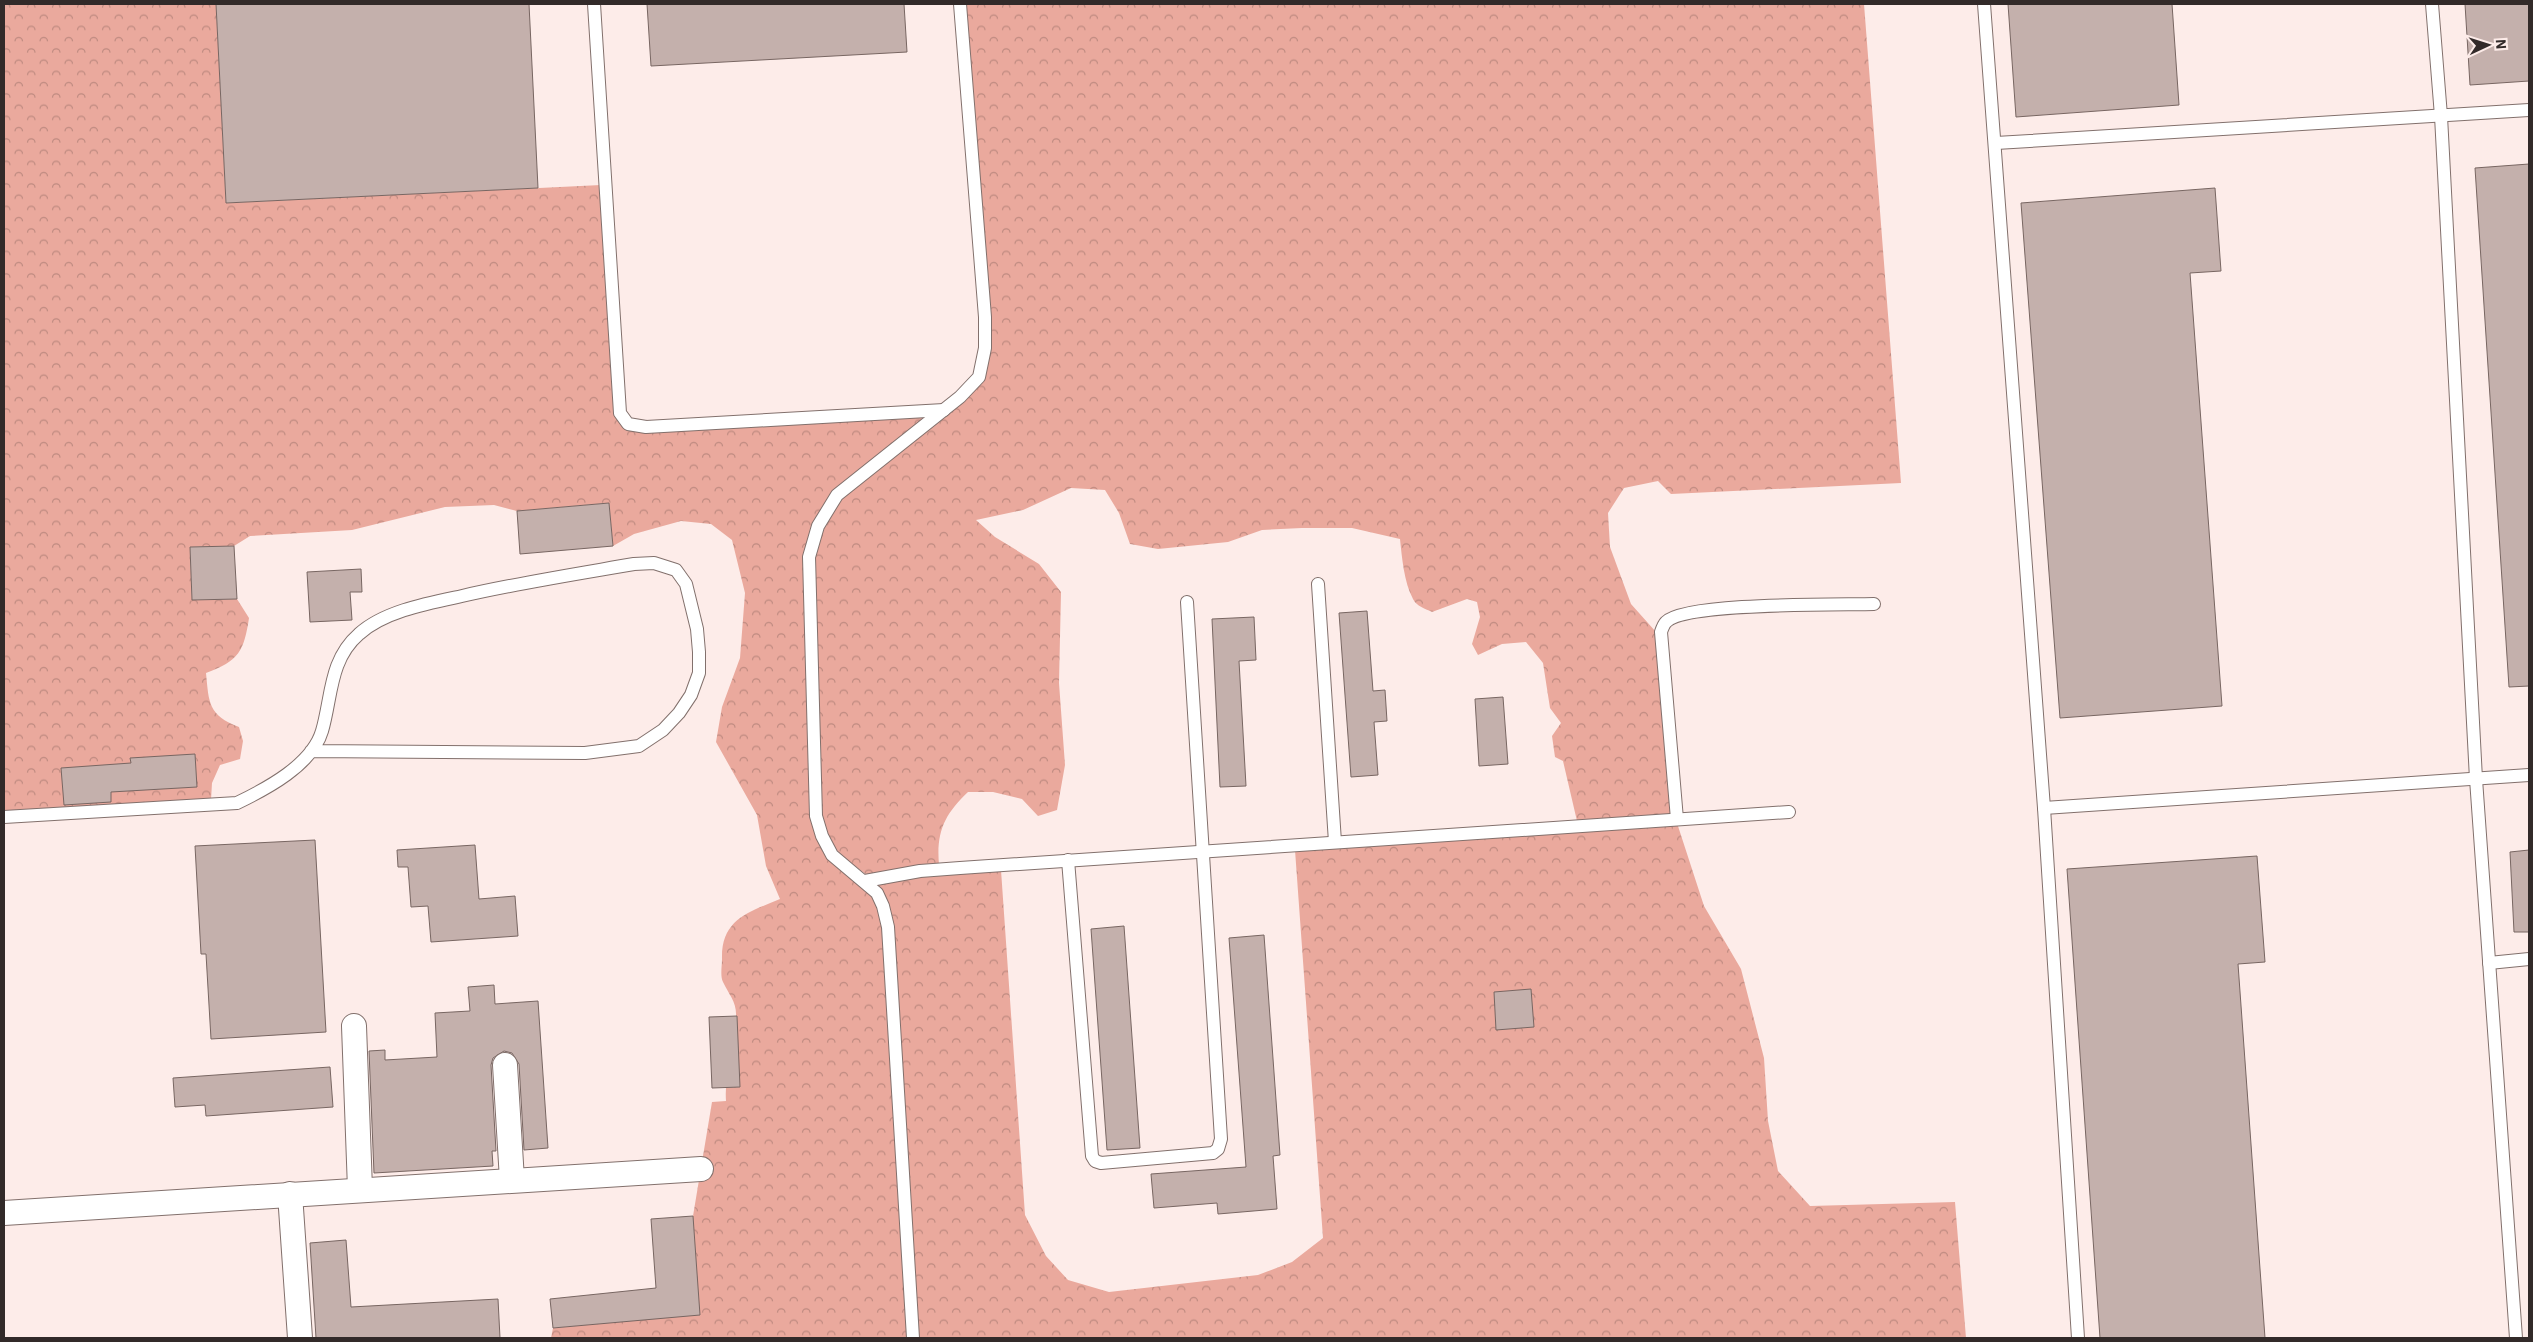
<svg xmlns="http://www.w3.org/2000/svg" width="2533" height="1342" font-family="'IBM Plex Sans',sans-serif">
<defs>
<pattern id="forest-crowns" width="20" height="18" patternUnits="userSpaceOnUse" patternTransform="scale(1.25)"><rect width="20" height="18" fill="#eaa99d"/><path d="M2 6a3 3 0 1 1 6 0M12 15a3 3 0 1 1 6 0" fill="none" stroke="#be8a80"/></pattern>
</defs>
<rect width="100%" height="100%" fill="#fdece9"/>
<g fill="url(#forest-crowns)">
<path d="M4,4H216L226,203L601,185L625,429L928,416L813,523L818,840L873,896L879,908L883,928L908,1338H551L553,1328L658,1318L693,1216L712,1102L726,1101C724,1073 735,1046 736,1017C737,1002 729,995 723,982C720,976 722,966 722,959C721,919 749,912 780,899L766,866L757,815L716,742L722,707L740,658L745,593L732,540L711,524L681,521L634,534L613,546L609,503L517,511L494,505L445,507L352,530L250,536L234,546L190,547L192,600L237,599L249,618C244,651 239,661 206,673C209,703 208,715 239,727L243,741L240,759L220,765L212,783L211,800L4,812Z"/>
<path d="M965,4H1864L1901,483L1671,494L1658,481L1624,488L1608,513L1610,547L1631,604L1656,632L1671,814L1577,821L1563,761L1555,757L1552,736L1561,723L1550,708L1543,663L1526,642L1502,644L1478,655L1472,644L1480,617L1477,602L1467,599L1432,612C1426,609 1416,606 1413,599C1404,582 1402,558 1400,539L1352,528H1302L1262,530L1228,542L1158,549L1130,544L1119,513L1105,490L1071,488L1023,510L976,520L995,537L1039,564L1061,592L1059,683L1065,765L1057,810L1038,816L1022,799L993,792H968C945,814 936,831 939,865L867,875C839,854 831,851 822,816L814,558L822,528L841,499L983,379Z"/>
<path d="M1677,823L1704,906L1741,969L1764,1058L1768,1121L1778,1171L1810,1206L1955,1202L1966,1338H919L893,927L875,884L920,877L1001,870L1025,1215L1046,1256L1068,1280L1109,1292L1258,1275L1292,1262L1323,1238L1295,850Z"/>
</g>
<g fill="#c4b0ac" stroke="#786662">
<path d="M216,4H529L538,188L226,203Z"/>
<path d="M647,4H904L907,52L651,66Z"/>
<path d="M2008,4H2172L2179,105L2016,117Z"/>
<path d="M2465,4H2529V81L2470,85Z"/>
<path d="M2529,164V686L2509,687L2475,168Z"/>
<path d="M2215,188L2221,271L2190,273L2222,706L2060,718L2021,203Z"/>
<path d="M609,503L613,546L520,554L517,511Z"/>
<path d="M234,546L237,599L192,600L190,547Z"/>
<path d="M361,569L362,592H350L352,620L310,622L307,572Z"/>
<path d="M1367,611L1373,691L1385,690L1387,721L1374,722L1378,775L1351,777L1339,613Z"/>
<path d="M1254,617L1256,660L1239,661L1246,786L1220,787L1212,619Z"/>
<path d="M1503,697L1508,764L1479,766L1475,699Z"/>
<path d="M195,754L197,787L111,792V802L64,805L61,768L131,763L130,758Z"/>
<path d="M315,840L326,1032L211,1039L206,954H201L195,846Z"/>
<path d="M475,845L479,899L515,896L518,936L431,942L428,906L411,907L408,867H398L397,850Z"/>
<path d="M2529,850V932H2514L2510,852Z"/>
<path d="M2257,856L2265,962L2238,964L2265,1338H2100L2067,869Z"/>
<path d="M1124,926L1140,1148L1107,1150L1091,929Z"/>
<path d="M1264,935L1280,1155L1273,1156L1277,1209L1218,1214L1217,1203L1154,1208L1151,1174L1246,1167L1229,938Z"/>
<path d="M494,985L495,1004L538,1001L548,1148L524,1150L519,1064L512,1053L504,1051L493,1058L491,1065L496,1151H492L493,1166L374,1173L369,1051L385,1050V1060L437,1057L435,1013L470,1011L468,987Z"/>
<path d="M1531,989L1534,1027L1496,1030L1494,992Z"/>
<path d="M737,1016L740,1087L712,1088L709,1017Z"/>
<path d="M330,1067L333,1107L206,1116L205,1105L175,1107L173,1078Z"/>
<path d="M693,1216L700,1315L553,1328L550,1299L656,1288L651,1219Z"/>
<path d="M346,1240L351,1307L498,1299L500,1338H316L310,1243Z"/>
</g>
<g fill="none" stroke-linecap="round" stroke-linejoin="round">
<defs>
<g id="service">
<path d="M594,4L620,413L628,424L646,427L944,410"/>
<path d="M1984,4L2044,808L2078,1338"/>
<path d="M2432,4L2441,116L2476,779L2516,1338"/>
<path d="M1996,143L2529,110"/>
<path d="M1318,584L1335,842"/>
<path d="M2044,808L2529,775"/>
<path d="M4,817L237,803C266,789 312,765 322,731C332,697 329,660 359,634C384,611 429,603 462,596C518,583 576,574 634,564L654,563L676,570L686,584L697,629L699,652V673L691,695L679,713L663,730L639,746L585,753L311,751"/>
<path d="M1677,819L1661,632C1662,629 1664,624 1666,622C1685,602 1840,605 1874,604"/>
<path d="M1068,860L1092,1156L1095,1161L1101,1163L1213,1153L1218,1149L1221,1139L1187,602"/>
<path d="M865,881L920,871L960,868L1789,812"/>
<path d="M2489,963L2529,959"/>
<path d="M913,1338L888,927L883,906L877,893L832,855L822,836L816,816L809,557L818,526L837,495L960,397L979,377L985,348V317L960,4"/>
</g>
<g id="minor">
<path d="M354,1026L360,1189"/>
<path d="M505,1065L512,1180"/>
<path d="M290,1194L300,1338"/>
<path d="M4,1213L701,1169"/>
</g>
</defs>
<use href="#service" stroke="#82706c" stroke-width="14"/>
<use href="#minor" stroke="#82706c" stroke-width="26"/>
<use href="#service" stroke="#fff" stroke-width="12"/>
<use href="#minor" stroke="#fff" stroke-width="24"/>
</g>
<rect width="2533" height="1342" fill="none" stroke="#322a29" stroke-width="10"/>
<g transform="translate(2488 45) rotate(86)" stroke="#fdece9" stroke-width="4" paint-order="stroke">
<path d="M0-4L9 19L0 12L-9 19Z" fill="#322a29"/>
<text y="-8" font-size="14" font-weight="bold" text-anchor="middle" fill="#322a29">N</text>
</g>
</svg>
